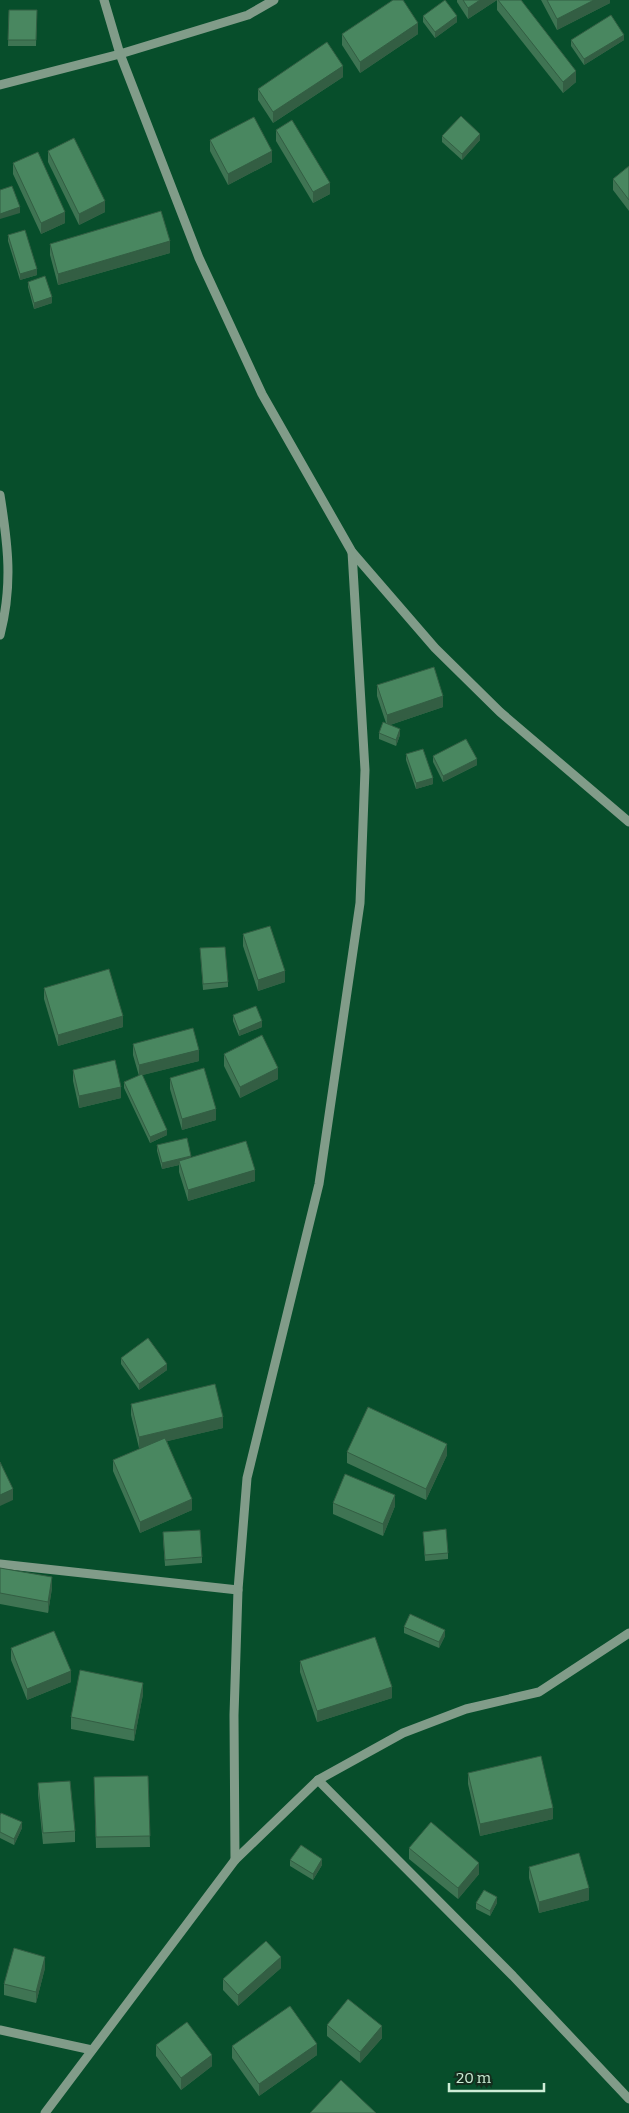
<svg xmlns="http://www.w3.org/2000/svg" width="629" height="2113" font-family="Bitter,serif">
<rect width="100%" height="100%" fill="#074e2b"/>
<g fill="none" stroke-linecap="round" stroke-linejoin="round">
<g stroke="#819c89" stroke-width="9">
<path d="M104,0L120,54L199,258L262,394L352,552L435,648L500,712L629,822"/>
<path d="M0,85L120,54L248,15L274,0"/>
<path d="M0,495C8,545 13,585 0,635"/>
<path d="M0,1564L238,1590"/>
<path d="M318,1780L513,1976L629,2099"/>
<path d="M235,1860L234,1715L238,1590L247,1478L319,1184L360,903L365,770L352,552"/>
<path d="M0,2030L92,2050"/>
<path d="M45,2113L235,1860L318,1780L403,1733L466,1709L539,1692L629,1633"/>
</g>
</g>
<g fill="#3f7453">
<path d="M457,0H497L468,19L457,2Z"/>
<path d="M497,0H521L576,82L563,93L497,10Z"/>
<path d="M541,0H610V3L557,30Z"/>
<path d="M9,10H37L36,46H8Z"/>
<path d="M423,16L457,22L435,38L423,22Z"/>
<path d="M342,34H418L360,73L342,45Z"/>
<path d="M571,40H624L584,65L571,46Z"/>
<path d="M343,77L273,123L258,100V89Z"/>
<path d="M276,130L330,194L313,203L276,141Z"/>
<path d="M442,136L480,140L462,160L442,142Z"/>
<path d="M210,140L272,162L228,185L210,151Z"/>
<path d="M48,151L105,212L79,225L48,162Z"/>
<path d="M13,163L65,223L41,234L13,174Z"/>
<path d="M629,166V211L613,190V179Z"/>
<path d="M8,235L37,275L20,280L8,241Z"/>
<path d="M50,244L170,253L58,285L50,255Z"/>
<path d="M28,282L52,303L34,309L28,287Z"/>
<path d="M377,685L443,707L390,725L400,735L396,746L379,739V733L386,723L377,696Z"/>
<path d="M406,754L433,784L416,789L406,760Z"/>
<path d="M433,756L477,765L443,782L433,762Z"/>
<path d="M243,934L285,982L258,991L243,946Z"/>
<path d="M200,948L228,982V987L203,990Z"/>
<path d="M44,988L123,1027L58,1046L44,999Z"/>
<path d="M233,1015L262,1027L239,1036L233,1021Z"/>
<path d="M133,1044L199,1061L142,1075L167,1135L150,1143L124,1088V1082L139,1076L133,1055Z"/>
<path d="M224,1054L278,1079L240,1098L224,1066Z"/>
<path d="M73,1070L121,1098L79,1108L73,1081Z"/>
<path d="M170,1078L216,1120L182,1130L170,1089Z"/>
<path d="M157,1145L191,1157L255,1181L188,1201L179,1172V1165L162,1169L157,1151Z"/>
<path d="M121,1358L167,1370L139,1390L121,1364Z"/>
<path d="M131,1404L223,1428L167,1441L192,1510L140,1533L113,1471V1460L144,1447L139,1448L131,1415Z"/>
<path d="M347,1452L447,1455L426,1500L347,1463Z"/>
<path d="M333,1503L395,1506L383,1536L333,1514Z"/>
<path d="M423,1532L448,1553V1559L425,1561Z"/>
<path d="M163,1538L202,1557V1563L165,1566Z"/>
<path d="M0,1568L52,1588L48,1613L0,1604Z"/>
<path d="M404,1627L445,1636L439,1648L404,1633Z"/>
<path d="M11,1648L71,1682L27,1700L11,1660Z"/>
<path d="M300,1661L392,1698L317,1722L300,1672Z"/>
<path d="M143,1694L134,1741L71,1729V1717Z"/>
<path d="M468,1773L553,1819L480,1836L468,1784Z"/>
<path d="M148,1776L150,1847L96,1848L94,1777Z"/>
<path d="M38,1783L75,1831V1842L43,1844L38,1794Z"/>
<path d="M0,1815L22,1828L14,1845L0,1838Z"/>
<path d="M409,1848L479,1874L458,1899L409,1859Z"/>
<path d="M290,1860L322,1865L313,1880L290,1866Z"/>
<path d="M529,1867L589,1900L539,1913L529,1878Z"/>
<path d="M476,1903H497L490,1916L476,1909Z"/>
<path d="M45,1968L36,2003L4,1995V1984Z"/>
<path d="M281,1968L238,2006L223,1990V1979Z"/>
<path d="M327,2025L382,2038L360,2063L327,2036Z"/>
<path d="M156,2045L212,2066L181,2090L156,2056Z"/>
<path d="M232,2046L317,2055L259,2096L232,2058Z"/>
</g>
<g fill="#335e43">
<path d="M480,0H497L468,19V8Z"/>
<path d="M594,0H610V3L557,30V19Z"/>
<path d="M457,16V22L435,38V32Z"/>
<path d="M418,23V34L360,73V62Z"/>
<path d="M624,35V40L584,65V59Z"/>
<path d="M343,66V77L273,123V112Z"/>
<path d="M576,71V82L563,93V82Z"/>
<path d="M480,134V140L462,160V154Z"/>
<path d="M272,151V162L228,185V174Z"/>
<path d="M330,183V194L313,203V192Z"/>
<path d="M105,201V212L79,225V214Z"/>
<path d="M20,207V213L0,219V214Z"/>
<path d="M65,212V223L41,234V223Z"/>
<path d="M170,241V253L58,285V274Z"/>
<path d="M37,269V275L20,280V274Z"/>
<path d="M52,297V303L34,309V303Z"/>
<path d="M443,696V707L387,726V715Z"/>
<path d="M400,729V735L396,746V740Z"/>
<path d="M477,759V765L443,782V776Z"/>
<path d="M433,778V784L416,789V783Z"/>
<path d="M285,971V982L258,991V980Z"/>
<path d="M123,1016V1027L58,1046V1035Z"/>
<path d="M262,1021V1027L239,1036V1031Z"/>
<path d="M199,1050V1061L139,1076V1065Z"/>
<path d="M278,1068V1079L240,1098V1087Z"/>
<path d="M121,1087V1098L79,1108V1096Z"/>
<path d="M216,1109V1120L182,1130V1119Z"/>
<path d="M167,1130V1135L150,1143V1137Z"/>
<path d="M191,1156V1161H179V1165L162,1169V1163Z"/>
<path d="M255,1170V1181L188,1201V1190Z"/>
<path d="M167,1364V1370L139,1390V1384Z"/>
<path d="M223,1417V1428L139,1448V1437Z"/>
<path d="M447,1444V1455L426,1500V1489Z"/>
<path d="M13,1489V1500L0,1506V1495Z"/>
<path d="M395,1495V1506L383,1536V1524Z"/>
<path d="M192,1499V1510L140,1533V1522Z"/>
<path d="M52,1577V1588L48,1613V1602Z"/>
<path d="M445,1630V1636L439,1648V1642Z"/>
<path d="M71,1671V1682L27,1700V1689Z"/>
<path d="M143,1683V1694L134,1741V1730Z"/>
<path d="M392,1687V1698L317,1722V1711Z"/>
<path d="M553,1808V1819L480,1836V1824Z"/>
<path d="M22,1822V1828L14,1845V1839Z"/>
<path d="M322,1859V1865L313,1880V1874Z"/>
<path d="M479,1863V1874L458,1899V1888Z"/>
<path d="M589,1888V1900L539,1913V1902Z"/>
<path d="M497,1897V1903L490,1916V1911Z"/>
<path d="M45,1957V1968L36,2003V1992Z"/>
<path d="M281,1957V1968L238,2006V1995Z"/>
<path d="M382,2026V2038L360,2063V2052Z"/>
<path d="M317,2044V2055L259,2096V2084Z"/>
<path d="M212,2055V2066L181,2090V2078Z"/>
</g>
<g fill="#498760" stroke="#335e43">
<path d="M393,0H403L418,23L360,62L342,34Z"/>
<path d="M445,0L457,16L435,32L423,16Z"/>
<path d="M463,0H480L468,8Z"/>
<path d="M498,0H521L576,71L563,82Z"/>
<path d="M547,0H594L557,19Z"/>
<path d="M9,10H37L36,40H8Z"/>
<path d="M611,15L624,35L584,59L571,40Z"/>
<path d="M327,42L343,66L273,112L258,89Z"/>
<path d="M461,116L480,134L462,154L442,136Z"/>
<path d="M254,117L272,151L228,174L210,140Z"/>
<path d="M292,120L330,183L313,192L276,130Z"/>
<path d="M74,138L105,201L79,214L48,151Z"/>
<path d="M38,152L65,212L41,223L13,163Z"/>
<path d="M629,166V200L613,179Z"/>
<path d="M12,186L20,207L0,214V190Z"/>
<path d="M161,211L170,241L58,274L50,244Z"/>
<path d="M25,230L37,269L20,274L8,235Z"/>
<path d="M45,276L52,297L34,303L28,282Z"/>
<path d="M434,667L443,696L387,715L377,685Z"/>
<path d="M383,722L400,729L396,740L379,733Z"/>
<path d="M466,739L477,759L443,776L433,756Z"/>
<path d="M423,749L433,778L416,783L406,754Z"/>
<path d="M270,926L285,971L258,980L243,934Z"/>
<path d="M225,947L228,982L203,984L200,948Z"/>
<path d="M109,969L123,1016L58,1035L44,988Z"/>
<path d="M256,1006L262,1021L239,1031L233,1015Z"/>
<path d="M193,1028L199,1050L139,1065L133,1044Z"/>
<path d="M262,1035L278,1068L240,1087L224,1054Z"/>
<path d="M115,1060L121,1087L79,1096L73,1070Z"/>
<path d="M204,1068L216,1109L182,1119L170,1078Z"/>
<path d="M142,1074L167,1130L150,1137L124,1082Z"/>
<path d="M187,1138L191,1156L162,1163L157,1145Z"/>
<path d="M246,1141L255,1170L188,1190L179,1161Z"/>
<path d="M148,1338L167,1364L139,1384L121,1358Z"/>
<path d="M215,1384L223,1417L139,1437L131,1404Z"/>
<path d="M368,1407L447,1444L426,1489L347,1452Z"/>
<path d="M165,1438L192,1499L140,1522L113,1460Z"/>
<path d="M0,1462L13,1489L0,1495Z"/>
<path d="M345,1474L395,1495L383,1524L333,1503Z"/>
<path d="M446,1529L448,1553L425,1555L423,1532Z"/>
<path d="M200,1530L202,1557L165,1560L163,1532Z"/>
<path d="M0,1568L52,1577L48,1602L0,1593Z"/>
<path d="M410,1614L445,1630L439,1642L404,1627Z"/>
<path d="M54,1631L71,1671L27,1689L11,1648Z"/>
<path d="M375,1637L392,1687L317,1711L300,1661Z"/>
<path d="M80,1670L143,1683L134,1730L71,1717Z"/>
<path d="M541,1756L553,1808L480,1824L468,1773Z"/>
<path d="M148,1776L150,1836L96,1837L94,1777Z"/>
<path d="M70,1781L75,1831L43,1833L38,1783Z"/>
<path d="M1,1813L22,1822L14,1839L0,1832V1815Z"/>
<path d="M431,1822L479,1863L458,1888L409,1848Z"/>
<path d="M301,1845L322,1859L313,1874L290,1860Z"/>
<path d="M579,1853L589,1888L539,1902L529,1867Z"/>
<path d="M484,1890L497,1897L490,1911L476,1903Z"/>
<path d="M266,1941L281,1957L238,1995L223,1979Z"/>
<path d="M14,1948L45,1957L36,1992L4,1984Z"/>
<path d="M348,1999L382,2026L360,2052L327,2025Z"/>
<path d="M290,2006L317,2044L259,2084L232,2046Z"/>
<path d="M187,2022L212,2055L181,2078L156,2045Z"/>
<path d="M341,2080L376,2113H310Z"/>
</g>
<path d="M449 2083v8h95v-8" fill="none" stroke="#cdedd6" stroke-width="2.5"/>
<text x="456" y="2083" font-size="15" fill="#cdedd6" stroke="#142e1e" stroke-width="4" paint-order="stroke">20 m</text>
</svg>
